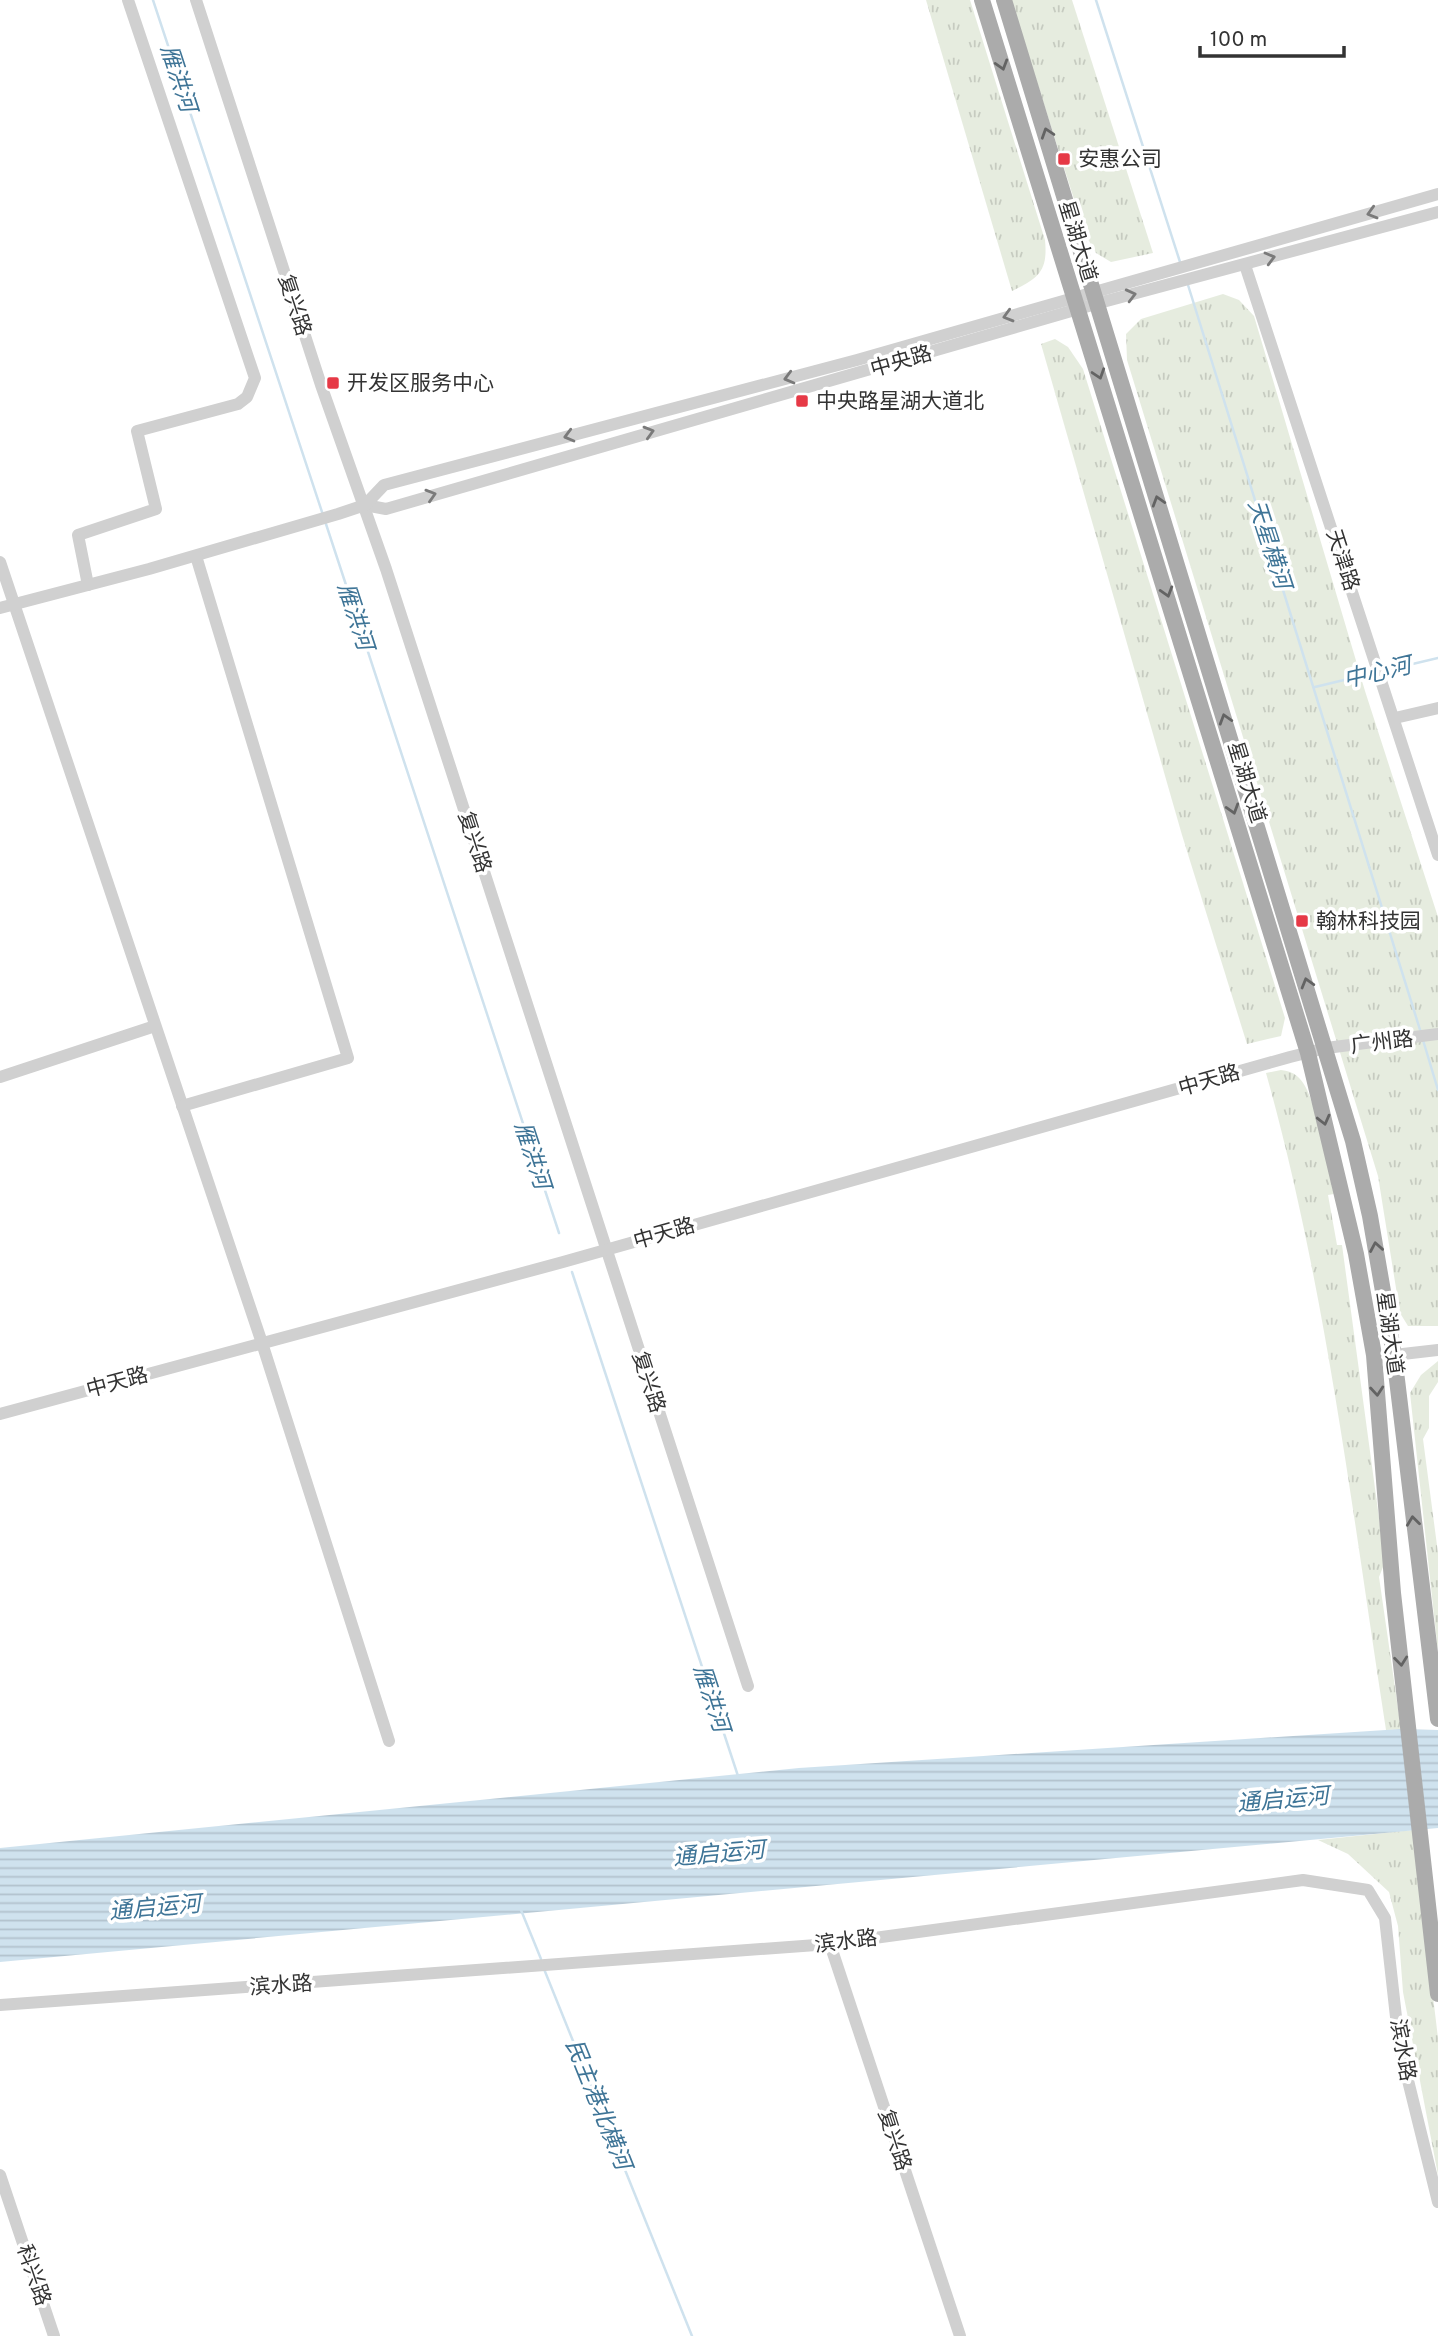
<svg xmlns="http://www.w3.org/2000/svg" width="1438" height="2336" font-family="Overpass,'Noto Sans SC',sans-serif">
<defs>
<pattern id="grass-tufts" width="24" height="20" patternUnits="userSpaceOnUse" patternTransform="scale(1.75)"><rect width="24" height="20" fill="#e6ecdf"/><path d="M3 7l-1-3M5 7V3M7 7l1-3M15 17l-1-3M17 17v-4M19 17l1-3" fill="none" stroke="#c6cbc0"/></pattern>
<pattern id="water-rules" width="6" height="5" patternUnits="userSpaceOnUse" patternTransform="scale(1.75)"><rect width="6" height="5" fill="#cfe2ee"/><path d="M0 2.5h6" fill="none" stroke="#b2c2cd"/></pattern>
</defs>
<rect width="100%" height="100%" fill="#fff"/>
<g fill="url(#grass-tufts)">
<path d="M926,0H970L1045,240C1048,271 1039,278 1012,291Z"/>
<path d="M1011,0H1072L1153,253L1111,262L1096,253L1085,234Z"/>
<path d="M1223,294L1239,300L1254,316L1365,691L1438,917V1326H1408L1400,1313L1378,1176L1127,360L1126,334L1141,319Z"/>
<path d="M1055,339L1068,347L1083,369L1285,1018L1281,1036L1247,1044L1182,835L1041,344Z"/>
<path d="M1281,1070C1289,1071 1295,1073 1300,1079C1316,1095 1328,1169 1334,1194L1328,1195L1337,1245H1342L1385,1562L1379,1577L1401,1729L1386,1730C1352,1511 1326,1287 1266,1073Z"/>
<path d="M1438,1361V1382L1429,1396V1428L1423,1439L1438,1553V1652L1410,1393L1421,1375Z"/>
<path d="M1413,1830L1438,2038V2175L1403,1992L1398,1926L1389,1892L1348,1854L1318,1840Z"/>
</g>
<path fill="url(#water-rules)" d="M1401,1729L1438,1730V1828L0,1962V1848L799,1768Z"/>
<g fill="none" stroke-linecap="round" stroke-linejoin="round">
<g stroke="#cfe2ee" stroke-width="2.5">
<path d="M153,0L323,515"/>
<path d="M1096,0L1180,262"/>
<path d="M1188,285L1421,1033"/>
<path d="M325,521L559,1233"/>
<path d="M1383,671L1438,658"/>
<path d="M1315,687L1373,673"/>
<path d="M1423,1040L1438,1090"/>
<path d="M572,1272L738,1776"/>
<path d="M521,1910L541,1959"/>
<path d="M544,1969L692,2336"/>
</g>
<g stroke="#d0d0d0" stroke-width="12">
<path d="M196,0L321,385L386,569L748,1686"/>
<path d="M1245,265L1438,855"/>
<path d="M365,505L386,509L1099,303L1438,212"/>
<path d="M0,562L262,1343L389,1741"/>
<path d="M88,585L78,535L156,509L137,431L238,404L247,397L255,378L128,0"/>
<path d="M0,608L149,569L338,514L365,505L384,485L857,360L1438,194"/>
<path d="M1395,718L1438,708"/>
<path d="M0,1077L155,1026"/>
<path d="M182,1106L348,1058L196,556"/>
<path d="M1394,1355L1438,1350"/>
<path d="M0,1414L563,1262L1290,1057L1326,1048L1438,1034"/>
<path d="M830,1944L960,2336"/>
<path d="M0,2005L830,1944L1303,1880L1368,1890L1385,1918L1399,2044L1438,2202"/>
<path d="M0,2175L54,2336"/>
</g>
<g stroke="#ababab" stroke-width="16">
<path d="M982,0L1308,1053L1356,1254L1374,1355L1393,1593L1438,1994"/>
<path d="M1004,0L1353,1141L1370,1216L1394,1355L1438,1719"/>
</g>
</g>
<defs><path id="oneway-chevron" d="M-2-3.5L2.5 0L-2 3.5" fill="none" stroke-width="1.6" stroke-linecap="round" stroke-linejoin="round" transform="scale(1.75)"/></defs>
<g stroke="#636363">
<use href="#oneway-chevron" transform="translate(1002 65) rotate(73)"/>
<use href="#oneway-chevron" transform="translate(1047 133) rotate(-108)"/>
<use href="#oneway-chevron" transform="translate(1099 374) rotate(72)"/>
<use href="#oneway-chevron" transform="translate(1158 501) rotate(-107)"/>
<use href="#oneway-chevron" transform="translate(1167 592) rotate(73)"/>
<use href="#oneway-chevron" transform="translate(1225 719) rotate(-107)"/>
<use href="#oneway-chevron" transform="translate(1233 809) rotate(73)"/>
<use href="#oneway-chevron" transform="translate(1307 983) rotate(-106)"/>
<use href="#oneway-chevron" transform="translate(1324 1120) rotate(76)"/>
<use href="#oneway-chevron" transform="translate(1376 1247) rotate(-100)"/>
<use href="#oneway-chevron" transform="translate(1377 1391) rotate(85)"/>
<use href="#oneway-chevron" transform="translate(1413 1521) rotate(-97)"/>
<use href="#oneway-chevron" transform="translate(1401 1661) rotate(84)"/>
</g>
<g stroke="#7a7a7a">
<use href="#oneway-chevron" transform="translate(1372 213) rotate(164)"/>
<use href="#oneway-chevron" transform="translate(1270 258) rotate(-15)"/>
<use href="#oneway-chevron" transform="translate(1131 295) rotate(-14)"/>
<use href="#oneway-chevron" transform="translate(1008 316) rotate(164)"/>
<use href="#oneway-chevron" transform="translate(789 378) rotate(165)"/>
<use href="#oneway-chevron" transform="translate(649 432) rotate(-16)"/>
<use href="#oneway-chevron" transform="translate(569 436) rotate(165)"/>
<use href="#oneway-chevron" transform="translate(431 495) rotate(-17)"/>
</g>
<g fill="#e63946" stroke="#fff" stroke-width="2.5">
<rect x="1057" y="152" width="14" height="14" rx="3.5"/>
<rect x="326" y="376" width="14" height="14" rx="3.5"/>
<rect x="795" y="394" width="14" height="14" rx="3.5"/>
<rect x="1295" y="914" width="14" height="14" rx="3.5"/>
</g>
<g text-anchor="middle" stroke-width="7" stroke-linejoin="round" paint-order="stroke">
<g font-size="21" fill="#333" stroke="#fff" text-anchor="start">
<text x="1078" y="166">安惠公司</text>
<text x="347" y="390">开发区服务中心</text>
<text x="816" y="408">中央路星湖大道北</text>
<text x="1316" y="928">翰林科技园</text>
</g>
<g font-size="21" fill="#333" stroke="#fff">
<text transform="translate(1078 241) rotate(73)" y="7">星湖大道</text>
<text transform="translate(295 305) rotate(72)" y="7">复兴路</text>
<text transform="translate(901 361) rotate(-16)" y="7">中央路</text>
<text transform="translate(1343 560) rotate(72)" y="7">天津路</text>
<text transform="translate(1247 782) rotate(73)" y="7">星湖大道</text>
<text transform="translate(475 842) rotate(72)" y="7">复兴路</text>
<text transform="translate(1382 1042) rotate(-7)" y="7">广州路</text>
<text transform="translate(1209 1080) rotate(-16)" y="7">中天路</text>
<text transform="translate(664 1233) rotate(-16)" y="7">中天路</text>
<text transform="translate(1390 1333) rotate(82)" y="7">星湖大道</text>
<text transform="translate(117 1382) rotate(-15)" y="7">中天路</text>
<text transform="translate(649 1382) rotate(72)" y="7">复兴路</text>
<text transform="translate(846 1941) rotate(-7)" y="7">滨水路</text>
<text transform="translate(281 1985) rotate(-4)" y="7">滨水路</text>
<text transform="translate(1403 2050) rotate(80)" y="7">滨水路</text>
<text transform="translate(895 2140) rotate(72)" y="7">复兴路</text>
<text transform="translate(34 2275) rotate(71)" y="7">科兴路</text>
</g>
<g font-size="23" font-style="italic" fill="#3f7597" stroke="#fff">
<text transform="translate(179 78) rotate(72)" y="8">雁洪河</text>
<text transform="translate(1270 544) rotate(72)" y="8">天星横河</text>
<text transform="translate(356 616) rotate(72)" y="8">雁洪河</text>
<text transform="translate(1377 672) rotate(-13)" y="8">中心河</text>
<text transform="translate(533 1155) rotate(72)" y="8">雁洪河</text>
<text transform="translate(712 1698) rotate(72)" y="8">雁洪河</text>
<text transform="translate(1283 1799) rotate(-5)" y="8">通启运河</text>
<text transform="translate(719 1853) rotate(-5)" y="8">通启运河</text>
<text transform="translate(155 1907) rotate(-5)" y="8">通启运河</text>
<text transform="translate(599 2104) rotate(68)" y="8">民主港北横河</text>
</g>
</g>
<path d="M1200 46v10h144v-10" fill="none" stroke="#333333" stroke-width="3.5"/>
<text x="1210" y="46" font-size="21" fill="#333333" stroke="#ffffff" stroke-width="5" paint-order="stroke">100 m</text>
</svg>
